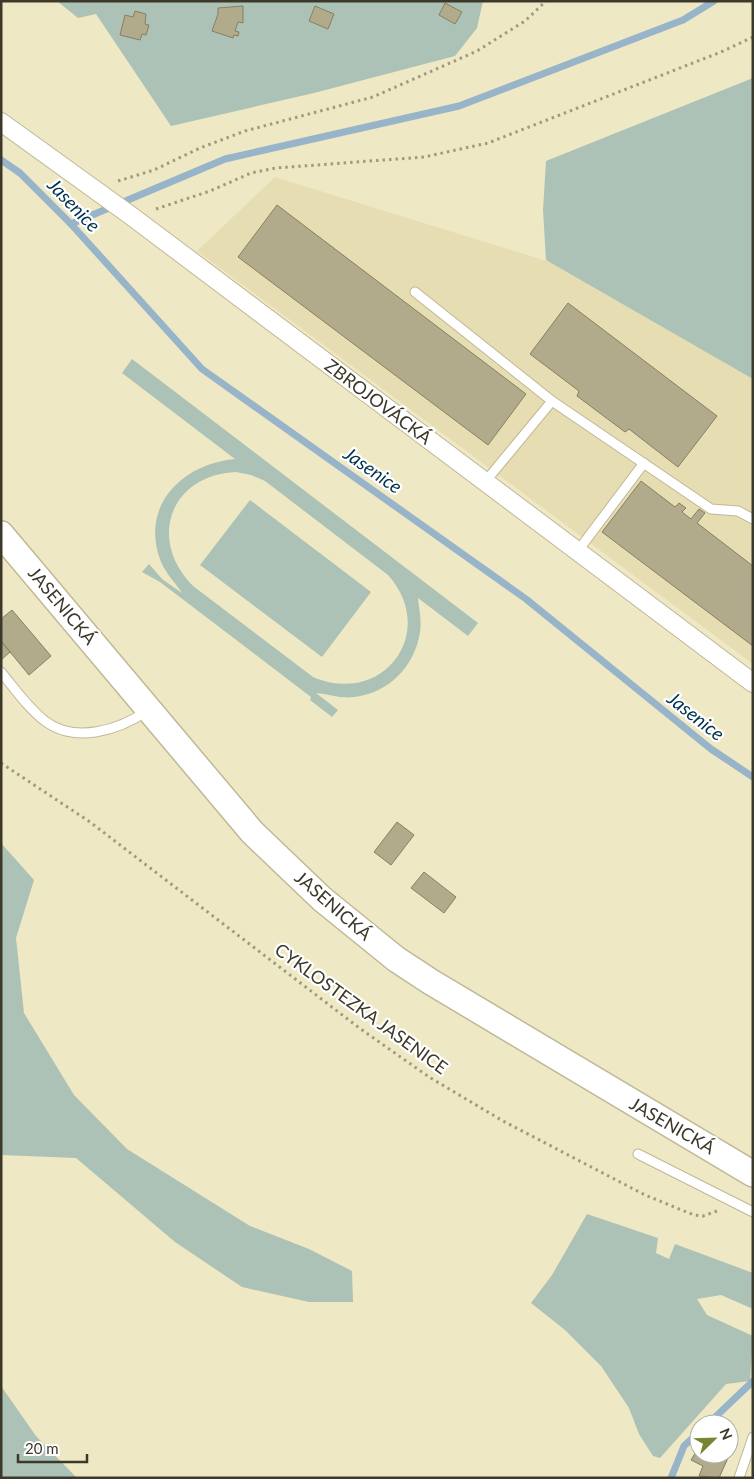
<svg xmlns="http://www.w3.org/2000/svg" width="754" height="1479" font-family="Lato,sans-serif">
<rect width="100%" height="100%" fill="#efe8c5"/>
<path fill="#e6ddb3" d="M275,177L682,303L753,363V664L197,251Z"/>
<g fill="#acc2b6" fill-rule="evenodd">
<path d="M57,1H483L477,28L455,56L314,93L171,126L96,14L78,18Z"/>
<path d="M753,78V379L546,260L543,210L546,161Z"/>
<path d="M132,359L478,623L468,636L418,598C419,609 422,621 420,632C415,666 389,693 354,697C341,699 329,694 316,693L338,710L332,717L310,700L311,697L160,582L142,572L149,564L162,579L182,593C175,582 166,574 161,562C139,506 182,464 235,459L122,373ZM236,472L251,475L265,481L388,575C439,632 383,707 313,677L193,586C147,540 170,475 236,472Z"/>
<path d="M250,500L371,592L322,657L200,565Z"/>
<path d="M1,843L34,880L16,938L24,1013L74,1095L127,1149L250,1226L309,1249L352,1271L353,1302H309L242,1287L175,1242L76,1158L1,1155Z"/>
<path d="M587,1214L658,1238L656,1253L669,1259L675,1244L753,1273V1309L721,1295L697,1299L707,1315L753,1336L750,1381L726,1384L660,1458L653,1456L639,1434L629,1408L601,1366L565,1330L531,1303L552,1275Z"/>
<path d="M1,1386L36,1436L77,1478H1Z"/>
</g>
<g fill="none" stroke-linecap="round" stroke-linejoin="round">
<g stroke="#98b4c8" stroke-width="7">
<path d="M1,160L20,173L71,224L202,369L526,599L711,749L753,777"/>
<path d="M71,224L225,159L459,106L683,20L714,1"/>
<path d="M708,1424L753,1381"/>
<path d="M671,1478L684,1446L699,1432"/>
</g>
</g>
<g fill="#b1ab8c" stroke="#878060">
<path d="M445,3L462,12L455,24L439,15Z"/>
<path d="M243,6V23L238,22L235,31L239,32L238,36L234,35L233,38L212,31L218,14V8Z"/>
<path d="M315,6L334,14L328,29L309,21Z"/>
<path d="M135,11L146,14L145,24L149,25L146,35L142,34L140,40L120,35L125,15L133,17Z"/>
<path d="M277,205L526,394L488,445L238,257Z"/>
<path d="M568,303L717,416L678,467L629,429L625,432L577,396L579,391L530,354Z"/>
<path d="M641,481L675,507L679,503L686,508L682,512L691,519L699,509L705,513L697,523L753,566V646L602,532Z"/>
<path d="M12,610L51,656L29,675L1,641V619Z"/>
<path d="M1,641L10,652L1,660Z"/>
<path d="M397,822L414,835L391,865L374,852Z"/>
<path d="M424,872L456,897L444,913L411,888Z"/>
<path d="M699,1447V1454H729V1448L732,1449L719,1478L699,1476L703,1466L691,1460Z"/>
</g>
<g fill="none" stroke-linecap="round" stroke-linejoin="round">
<defs>
<g id="lane">
<path d="M415,292L552,401L485,482"/>
<path d="M552,401L711,509L738,511L753,519"/>
<path d="M577,552L644,463"/>
<path d="M1,672C15,689 28,708 45,721C75,744 119,730 147,711"/>
<path d="M638,1154L753,1212"/>
<path d="M739,1478L753,1437"/>
</g>
<path id="street" d="M1,122L130,215L753,683"/>
<path id="secondary" d="M1,534L252,832L322,899L396,959L431,982L753,1174"/>
</defs>
<use href="#lane" stroke="#bfb897" stroke-width="11"/>
<use href="#street" stroke="#bfb897" stroke-width="20"/>
<use href="#secondary" stroke="#bfb897" stroke-width="28"/>
<g stroke="#9f9a80" stroke-width="3" stroke-dasharray="2.5 4" stroke-linecap="butt">
<path d="M118,181L154,170L200,148L245,131L373,97L477,51L525,21L546,1"/>
<path d="M156,209L210,191L251,173L276,168L424,157L488,143L721,52L753,37"/>
<path d="M1,763L90,822L358,1027L429,1077L503,1121L645,1195L694,1215L703,1216L717,1211"/>
</g>
<use href="#lane" stroke="#fff" stroke-width="9"/>
<use href="#street" stroke="#fff" stroke-width="18"/>
<use href="#secondary" stroke="#fff" stroke-width="25"/>
</g>
<g text-anchor="middle" stroke-width="4.5" stroke-linejoin="round" paint-order="stroke">
<g font-size="18" fill="#3c392b" stroke="#fff">
<text transform="translate(378 402) rotate(37)" y="6">ZBROJOVÁCKÁ</text>
<text transform="translate(62 606) rotate(50)" y="6">JASENICKÁ</text>
<text transform="translate(333 906) rotate(41)" y="6">JASENICKÁ</text>
<text transform="translate(361 1009) rotate(36)" y="6">CYKLOSTEZKA JASENICE</text>
<text transform="translate(672 1126) rotate(30)" y="6">JASENICKÁ</text>
</g>
<g font-size="19" font-style="italic" fill="#00334f" stroke="#fff">
<text transform="translate(74 205) rotate(46)" y="7">Jasenice</text>
<text transform="translate(373 470) rotate(35)" y="7">Jasenice</text>
<text transform="translate(696 716) rotate(38)" y="7">Jasenice</text>
</g>
</g>
<rect width="754" height="1479" fill="none" stroke="#3c392b" stroke-width="5"/>
<g transform="translate(714 1439) rotate(67)"><circle r="24" fill="#ffffff" stroke="#b1b0aa"/>
<path d="M0-4L9 19L0 12L-9 19Z" fill="#768533"/>
<text y="-8" font-size="14" font-weight="bold" text-anchor="middle" fill="#3c392b">N</text>
</g>
<path d="M18 1454v8h69v-8" fill="none" stroke="#3c392b" stroke-width="2.5"/>
<text x="25" y="1454" font-size="15" fill="#3c392b" stroke="#ffffff" stroke-width="4" paint-order="stroke">20 m</text>
</svg>
